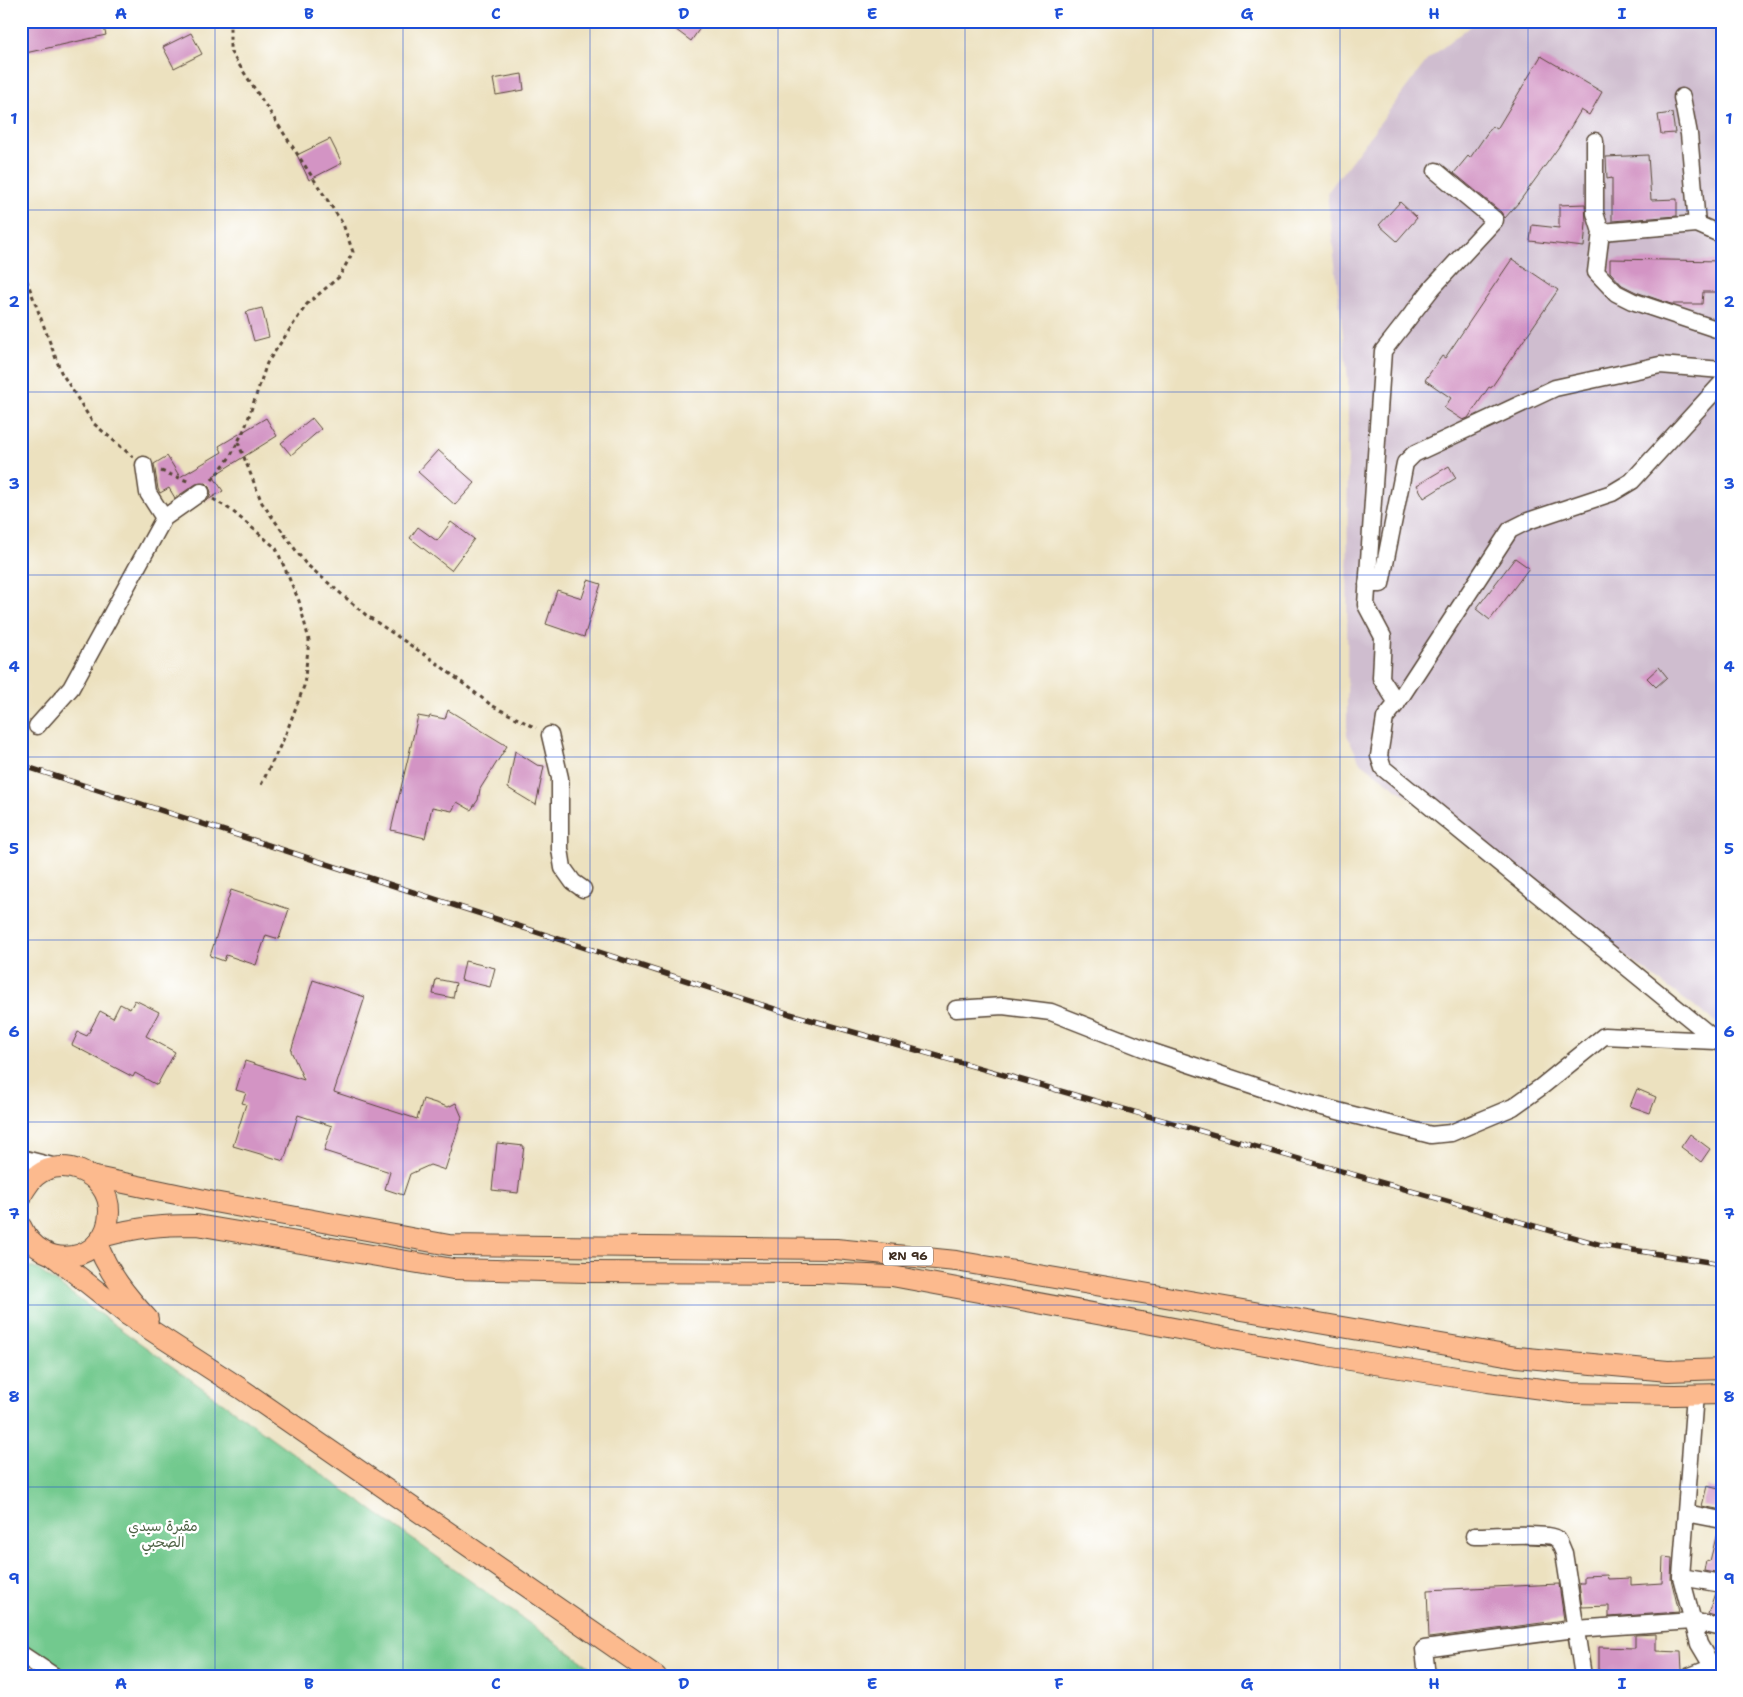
<svg xmlns="http://www.w3.org/2000/svg" width="1743" height="1697" font-family="'Shantell Sans','Playpen Sans Arabic',sans-serif">
<rect width="100%" height="100%" fill="#fff"/>
<filter id="ink" filterUnits="userSpaceOnUse"><feTurbulence type="fractalNoise" baseFrequency=".02" numOctaves="2"/><feDisplacementMap in="SourceGraphic" scale="10" xChannelSelector="R" yChannelSelector="G"/><feConvolveMatrix kernelMatrix="1 2 1 2 8 2 1 2 1" color-interpolation-filters="sRGB"/></filter>
<filter id="wash" filterUnits="userSpaceOnUse"><feTurbulence type="fractalNoise" baseFrequency=".0096" numOctaves="4" result="noise"/><feDisplacementMap in="SourceGraphic" scale="20" xChannelSelector="R" yChannelSelector="G"/><feGaussianBlur stdDeviation="1.12" result="paint"/><feColorMatrix in="noise" values="0 0 0 0 0 0 0 0 0 0 0 0 0 0 0 0 0 1.4 0 .05"/><feComposite in="paint" operator="in"/></filter>
<g filter="url(#wash)">
<rect width="100%" height="100%" fill="#ece1bf"/>
<path fill="#cfbdcf" d="M1477,21H1722V1027L1360,762L1347,735L1348,379L1327,193L1428,59Z"/>
<path fill="#72c98e" stroke="#567a56" d="M21,1265L37,1269L590,1667L584,1676H68L21,1644Z"/>
<g id="blocks">
<g fill="#d394c4">
<path d="M21,21H102L106,35L21,54Z"/>
<path d="M664,21H705L691,41Z"/>
<path d="M191,33L202,54L174,68L163,47Z"/>
<path d="M1541,56L1602,92L1589,115L1581,110L1558,148L1519,202L1505,218L1501,212L1454,173L1468,156L1470,158L1492,126L1497,129Z"/>
<path d="M522,74L524,90L496,95L493,79Z"/>
<path d="M1672,113L1675,133L1661,134L1658,115Z"/>
<path d="M330,139L342,163L309,180L297,155Z"/>
<path d="M1648,155L1651,200L1677,199V216L1612,221V178L1607,179L1606,157Z"/>
<path d="M1400,202L1417,218L1397,241L1379,225Z"/>
<path d="M1585,204L1586,223L1584,247L1530,241L1532,225L1559,228V205Z"/>
<path d="M1512,259L1558,290L1491,388L1489,387L1468,418L1463,420L1444,408L1451,398L1425,380L1442,356L1445,358Z"/>
<path d="M1610,259L1722,261V292H1703L1702,304H1671L1636,292L1622,285L1610,272Z"/>
<path d="M262,308L269,337L254,341L246,312Z"/>
<path d="M266,418L277,436L213,476L223,491L204,502L210,497L211,492L209,487L205,483L196,484L175,498L169,488L160,493L158,489L154,464L167,456L180,477L222,452L219,446Z"/>
<path d="M312,418L321,429L291,455L281,443Z"/>
<path d="M438,450L475,483L455,505L418,472Z"/>
<path d="M1449,466L1456,478L1424,498L1417,485Z"/>
<path d="M451,522L474,539L451,570L410,538L418,527L437,541Z"/>
<path d="M1515,558L1529,568L1490,620L1476,609Z"/>
<path d="M588,580L601,584L584,637L546,624L557,590L582,598Z"/>
<path d="M1659,667L1667,677L1656,687L1647,678Z"/>
<path d="M448,710L507,746L480,789L478,800L471,810L457,802L452,811L432,807L425,838L391,830L418,716L429,718L430,716L445,719Z"/>
<path d="M515,751L537,765L544,766L536,805L508,788Z"/>
<path d="M231,890L289,909L279,939L266,935L256,965L226,955L224,961L210,956Z"/>
<path d="M465,961L495,968L490,987L461,980Z"/>
<path d="M436,979L456,983L453,998L433,994Z"/>
<path d="M313,980L365,997L334,1092L417,1119L423,1099L448,1107L456,1103L462,1117L445,1170L430,1165L410,1174L403,1195L385,1189L390,1172L324,1151L332,1126L298,1115L284,1161L233,1146L246,1104L242,1103L246,1093L236,1090L245,1061L304,1080L291,1051Z"/>
<path d="M135,1000L159,1012L146,1036L175,1052L157,1085L135,1073L133,1077L72,1045L78,1032L87,1036L100,1011L113,1018L120,1004L130,1009Z"/>
<path d="M1637,1089L1656,1097L1650,1113L1630,1106Z"/>
<path d="M1690,1134L1710,1149L1701,1162L1681,1147Z"/>
<path d="M497,1143L524,1146L518,1193L492,1190Z"/>
<path d="M1707,1486L1722,1490V1510L1702,1506Z"/>
<path d="M1717,1533L1722,1534V1574L1704,1571L1706,1560L1710,1561Z"/>
<path d="M1663,1557L1672,1558L1671,1579L1679,1612L1609,1617V1606L1582,1607L1579,1583H1584V1576L1607,1575L1608,1579L1631,1578V1585L1662,1583Z"/>
<path d="M1559,1584L1564,1620L1429,1638L1427,1590Z"/>
<path d="M1715,1593L1722,1594V1618L1708,1614Z"/>
<path d="M1656,1634V1651L1681,1652L1682,1670L1680,1676H1599V1647L1635,1648V1635Z"/>
</g>
</g>
</g>
<g filter="url(#ink)">
<use href="#blocks" fill-opacity="0" stroke="#564536" stroke-width="1"/>
<g fill="none" stroke-linecap="round" stroke-linejoin="round">
<defs>
<g id="minor">
<path d="M1682,97L1689,134L1697,224"/>
<path d="M1595,141V213L1601,232L1596,272L1616,293L1632,301L1722,331"/>
<path d="M1601,232L1697,224L1722,235"/>
<path d="M1722,383L1632,481L1612,493L1528,521L1510,530L1397,703L1385,718L1379,756L1383,768L1722,1045"/>
<path d="M144,465L148,493L164,518"/>
<path d="M1367,584H1381L1405,463L1414,454L1555,388L1660,365L1722,370"/>
<path d="M1397,703L1381,678L1383,637L1366,605L1383,351L1433,287L1495,220L1436,171"/>
<path d="M37,726L71,688L164,518L201,492"/>
<path d="M550,735L560,778V849L563,868L573,882L583,889"/>
<path d="M956,1009L1003,1006L1051,1012L1153,1052L1303,1102L1431,1135L1451,1133L1513,1107L1541,1087L1604,1036L1716,1041"/>
<path d="M21,1158L56,1167"/>
<path d="M1695,1394L1681,1577L1699,1644L1718,1676"/>
<path d="M1686,1513L1722,1520"/>
<path d="M1474,1536C1487,1536 1551,1532 1557,1539C1560,1542 1562,1549 1564,1553L1583,1676"/>
<path d="M1681,1577L1722,1584"/>
<path d="M21,1654L54,1676"/>
<path d="M1427,1676L1424,1649L1575,1629L1693,1621L1722,1628"/>
<path d="M1690,1676L1713,1667"/>
</g>
<g id="major">
<path d="M91,1176L214,1202L449,1245L836,1249L956,1261L1517,1357L1668,1371L1722,1369"/>
<path d="M21,1198C23,1191 27,1187 31,1181C57,1151 110,1173 109,1212C108,1263 42,1274 21,1226"/>
<path d="M102,1237C137,1227 161,1225 197,1225L453,1269L586,1272L820,1273L892,1276L1325,1356L1488,1382L1572,1393L1675,1395L1722,1394"/>
<path d="M97,1243C109,1274 126,1295 148,1319"/>
<path d="M53,1256L126,1314L240,1388L656,1676"/>
</g>
</defs>
<use href="#minor" stroke="#564536" stroke-width="19"/>
<use href="#major" stroke="#564536" stroke-width="22"/>
<g stroke="#564536" stroke-width="3" stroke-dasharray="4 4" stroke-linecap="butt">
<path d="M21,265L61,372L93,423L133,457"/>
<path d="M238,442L262,503L305,563L366,615L434,661L491,705L536,728"/>
<path d="M161,471L190,482"/>
<path d="M212,480L230,457L245,428L267,363L307,304L339,277L353,252L343,224L230,51V21"/>
<path d="M213,499L231,510L276,548L299,601L309,640L304,686L285,736L260,787"/>
</g>
<use href="#minor" stroke="#fff" stroke-width="16"/>
<use href="#major" stroke="#fcba8e" stroke-width="20"/>
<defs>
<path id="rail" d="M21,765L790,1014L1601,1245L1722,1264"/>
</defs>
<use href="#rail" stroke="#3b2a1e" stroke-width="5.5"/>
<use href="#rail" stroke="#fff" stroke-width="4" stroke-dasharray="11" stroke-linecap="butt"/>
</g>
</g>
<path fill="none" stroke="#1d4ed8" stroke-width="1" stroke-opacity="0.55" d="M215,21V1676M403,21V1676M590,21V1676M778,21V1676M965,21V1676M1153,21V1676M1340,21V1676M1528,21V1676M21,210H1722M21,392H1722M21,575H1722M21,757H1722M21,940H1722M21,1122H1722M21,1305H1722M21,1487H1722"/>
<g text-anchor="middle" stroke-width="5" stroke-linejoin="round" paint-order="stroke">
<rect fill="#fff" stroke="#766a62" stroke-width="1" x="883" y="1246.5" width="50" height="19" rx="4"/>
<g font-size="12" font-weight="bold" fill="#3b2a1e">
<text x="908" y="1260">RN 96</text>
</g>
<g font-size="14" fill="#4e6245" stroke="#fff">
<text x="163" y="1531">مقبرة سيدي<tspan x="163" dy="16">الصحبي</tspan></text>
</g>
</g>
<rect width="1743" height="1697" fill="none" stroke="#fff" stroke-width="55"/>
<rect x="28" y="28" width="1688" height="1642" fill="none" stroke="#1d4ed8" stroke-width="2"/>
<g font-size="16" text-anchor="middle" font-weight="bold" fill="#1d4ed8">
<text x="121" y="19">A</text>
<text x="309" y="19">B</text>
<text x="496" y="19">C</text>
<text x="684" y="19">D</text>
<text x="872" y="19">E</text>
<text x="1059" y="19">F</text>
<text x="1247" y="19">G</text>
<text x="1434" y="19">H</text>
<text x="1622" y="19">I</text>
<text x="14" y="124">1</text>
<text x="1729" y="124">1</text>
<text x="14" y="307">2</text>
<text x="1729" y="307">2</text>
<text x="14" y="489">3</text>
<text x="1729" y="489">3</text>
<text x="14" y="672">4</text>
<text x="1729" y="672">4</text>
<text x="14" y="854">5</text>
<text x="1729" y="854">5</text>
<text x="14" y="1037">6</text>
<text x="1729" y="1037">6</text>
<text x="14" y="1219">7</text>
<text x="1729" y="1219">7</text>
<text x="14" y="1402">8</text>
<text x="1729" y="1402">8</text>
<text x="14" y="1584">9</text>
<text x="1729" y="1584">9</text>
<text x="121" y="1689">A</text>
<text x="309" y="1689">B</text>
<text x="496" y="1689">C</text>
<text x="684" y="1689">D</text>
<text x="872" y="1689">E</text>
<text x="1059" y="1689">F</text>
<text x="1247" y="1689">G</text>
<text x="1434" y="1689">H</text>
<text x="1622" y="1689">I</text>
</g>
</svg>
